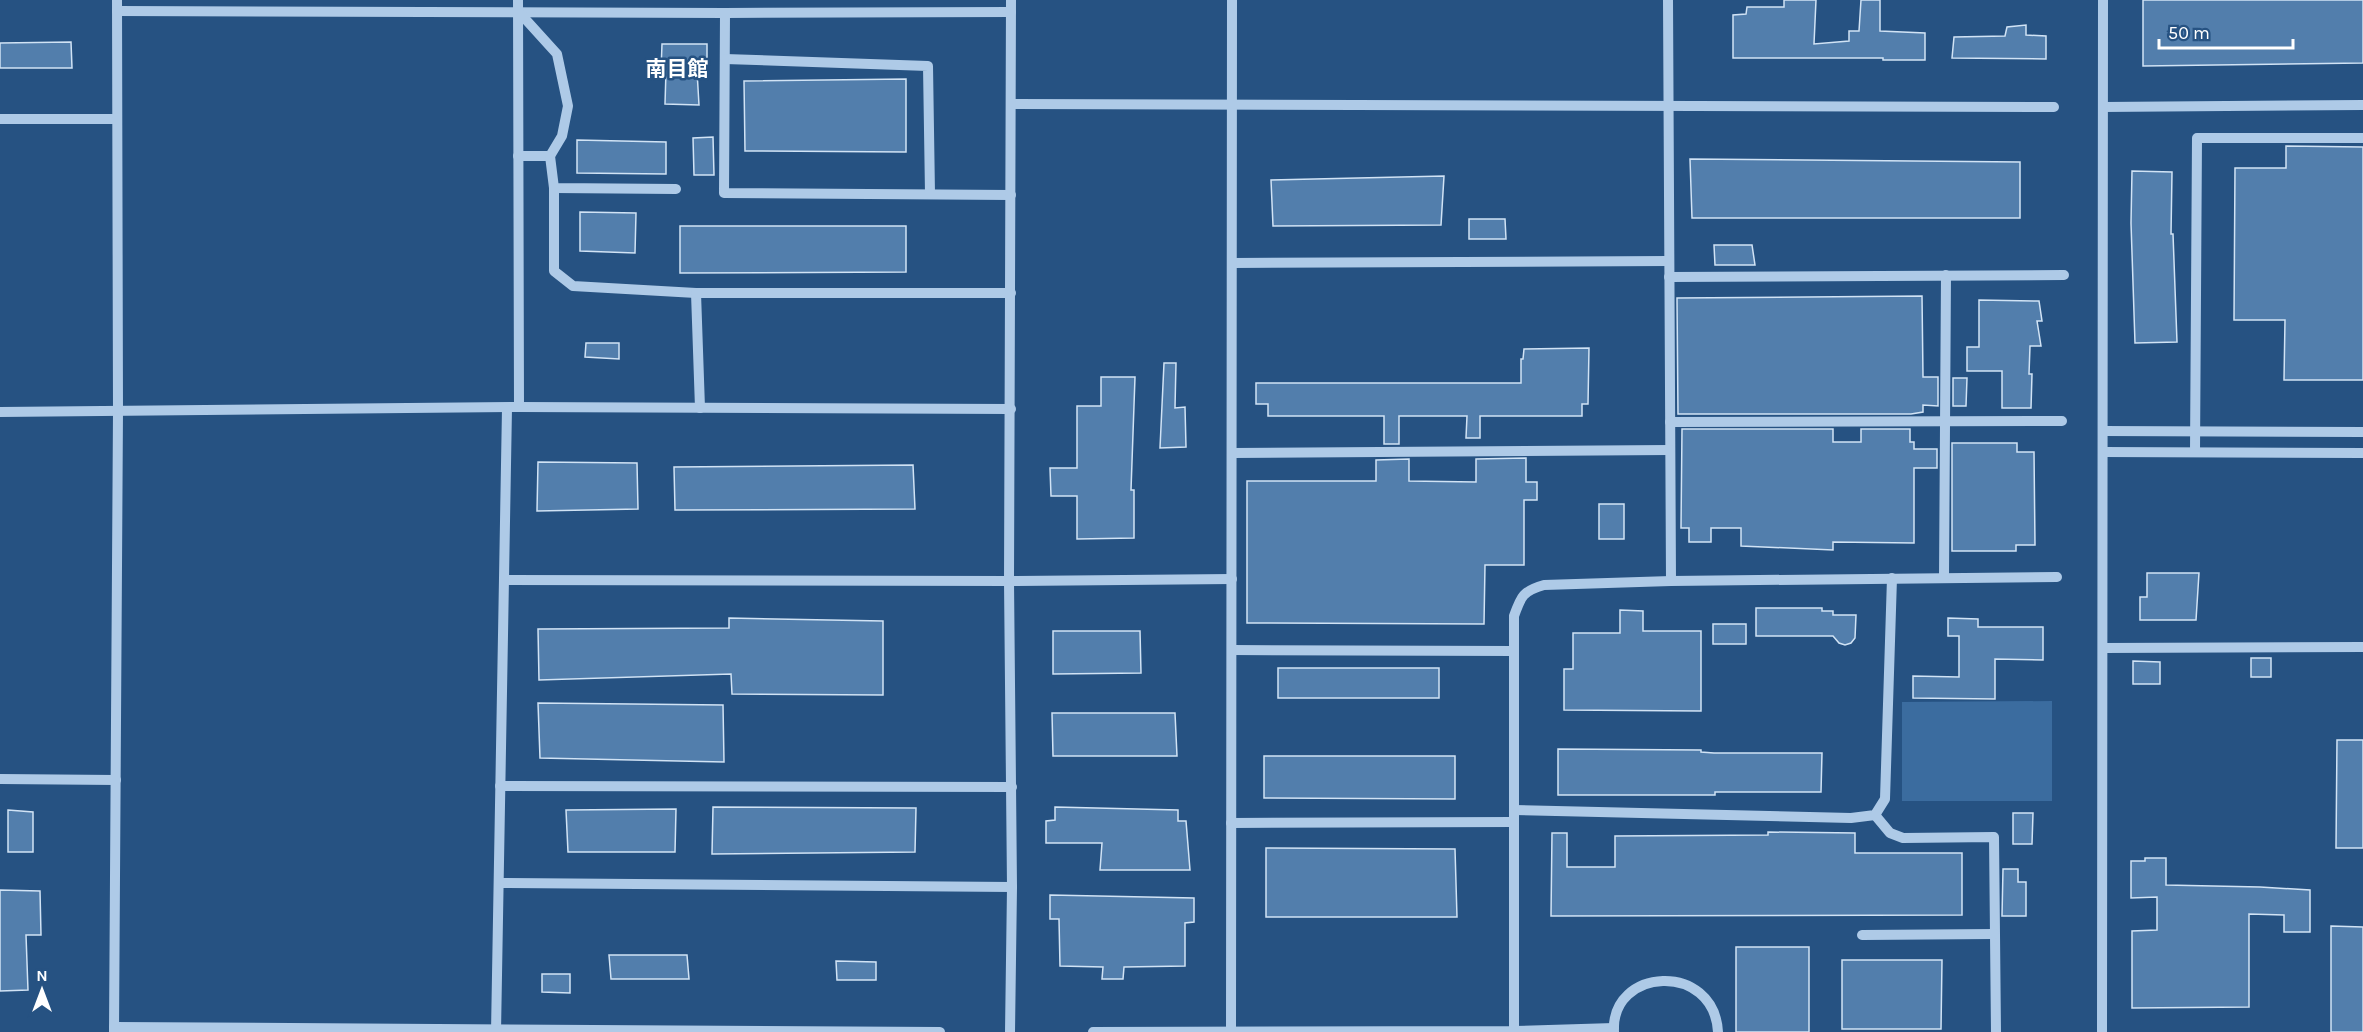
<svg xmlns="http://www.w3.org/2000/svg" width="2363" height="1032" font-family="Karla,'Noto Sans JP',sans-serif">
<rect width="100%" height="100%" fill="#265282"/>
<path fill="#3b6c9f" d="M2052,701V801H1902V702Z"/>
<g fill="#527eac" stroke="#d1e3f5" stroke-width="1.5">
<path d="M1784,0H1816L1814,44L1849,41V31H1859L1861,0H1880V31L1925,33V60H1883V58H1733V15L1746,14L1747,7H1784Z"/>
<path d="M2143,0H2363V63L2143,66Z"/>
<path d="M2026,25V35L2046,36V59L1952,58L1954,37L2005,36L2007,27Z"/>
<path d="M71,42L72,68H0V43Z"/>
<path d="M662,44H707V71H697L699,105L665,104L666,71H661Z"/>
<path d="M906,79V152L745,151L744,81Z"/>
<path d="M713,137L714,175H694L693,138Z"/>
<path d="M577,140L666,142V174L577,173Z"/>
<path d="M2286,146L2363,147V380H2284L2285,320H2234L2235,168H2286Z"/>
<path d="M1690,159L2020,162V218H1692Z"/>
<path d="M2132,171L2172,172L2171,234H2173L2177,342L2135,343L2131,223Z"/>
<path d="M1444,176L1441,225L1273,226L1271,180Z"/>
<path d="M580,212L636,213L635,253L580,251Z"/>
<path d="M1469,219H1505L1506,239H1469Z"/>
<path d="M680,226H906V272L680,273Z"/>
<path d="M1714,245H1752L1755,265H1715Z"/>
<path d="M1922,296L1923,377H1938V406L1923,405V412L1911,414H1678L1677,298Z"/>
<path d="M1979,300L2039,301L2042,321H2037L2041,346H2030L2029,374H2032L2031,408H2002V371H1967V347H1979Z"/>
<path d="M586,343H619V359L585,357Z"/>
<path d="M1589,348L1588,404H1582V416H1480V438H1466L1467,416H1399V444H1384V416H1268V404H1256V383H1521V359H1523L1524,349Z"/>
<path d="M1164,363H1176L1175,408L1185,407L1186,447L1160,448Z"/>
<path d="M1101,377H1135L1131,490H1134V538L1077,539V496H1051L1050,468H1077V406H1101Z"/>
<path d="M1953,378H1967L1966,406H1953Z"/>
<path d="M1682,429H1833V442H1861V429H1910V442H1914V449H1937V468H1914V543L1833,542V550L1741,546V528H1711V542H1689V528H1681Z"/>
<path d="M1952,443H2017V452H2034L2035,545H2016V551H1952Z"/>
<path d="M1526,458V482H1537V500H1524V565H1485L1484,624L1247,623V481H1376V460L1409,459V481L1476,482V459Z"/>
<path d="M538,462L637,463L638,509L537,511Z"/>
<path d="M913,465L915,509L675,510L674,467Z"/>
<rect x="1599" y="504" width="25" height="35"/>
<path d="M2147,573H2199L2196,620H2140V597H2147Z"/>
<path d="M1756,608H1822V611H1833V615H1856L1855,638L1851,643L1845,645L1839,643L1833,636H1756Z"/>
<path d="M1620,610L1643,611V631H1701V711L1564,710V669H1573V633H1620Z"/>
<path d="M729,618L883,621V695L732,694L731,674L539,680L538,629L729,628Z"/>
<path d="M1948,618L1978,619V627H2043V660L1995,659V699L1913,698V676L1959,677V636H1948Z"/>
<rect x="1713" y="624" width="33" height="20"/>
<path d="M1053,631H1140L1141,673L1053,674Z"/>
<rect x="2251" y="658" width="20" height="19"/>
<path d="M2133,661L2160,662V684H2133Z"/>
<rect x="1278" y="668" width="161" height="30"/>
<path d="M538,703L723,705L724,762L540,758Z"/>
<path d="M1052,713H1175L1177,756H1053Z"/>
<path d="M2337,740H2363V848H2336Z"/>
<path d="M1558,749L1701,750V752L1714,753H1822L1821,792H1715V795H1558Z"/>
<path d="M1264,756H1455V799L1264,798Z"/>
<path d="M713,807L916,808L915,852L712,854Z"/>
<path d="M1055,807L1178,810V821H1186L1190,870H1100L1102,843H1046V821L1055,820Z"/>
<path d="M676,809L675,852H568L566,810Z"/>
<path d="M8,810L33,812V852H8Z"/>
<path d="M2013,813H2033L2032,844H2013Z"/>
<path d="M1768,832L1855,833V853H1962V915L1551,916L1552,833H1567V867H1615V836L1768,835Z"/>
<path d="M1266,848L1455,849L1457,917H1266Z"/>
<path d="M2145,858H2166V885L2260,887L2310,890V932H2284V915L2249,914V1007L2132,1008V931L2157,930V897L2131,898V861H2145Z"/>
<path d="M2003,869H2018V882H2026V916H2002Z"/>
<path d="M0,890L40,891L41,935H26L28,990L0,991Z"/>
<path d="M1050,895L1194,898V922L1185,923V966L1124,967L1123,979H1102L1103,967L1060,966L1059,919H1050Z"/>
<path d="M2331,926L2363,927V1032H2331Z"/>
<rect x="1736" y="947" width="73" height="85"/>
<path d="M609,955H687L689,979H611Z"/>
<path d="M1842,960H1942L1941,1029H1842Z"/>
<path d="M836,961L876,962V980H837Z"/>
<path d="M542,974H570V993L542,992Z"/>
</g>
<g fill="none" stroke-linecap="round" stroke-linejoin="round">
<g stroke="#aecae7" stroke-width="10">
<path d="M518,0L519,407"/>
<path d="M1668,0L1671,581"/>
<path d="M117,11L725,13L724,193L1011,195"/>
<path d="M518,11L557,54L568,106L562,136L550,156H518"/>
<path d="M725,13L1011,12"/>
<path d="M725,59L928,66L930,194"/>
<path d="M1011,104L2054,107"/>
<path d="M2103,107L2363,105"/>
<path d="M0,119H117"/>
<path d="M550,156L554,188L676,189"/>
<path d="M554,188V271L573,286L696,293L700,408"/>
<path d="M1232,263L1669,261"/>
<path d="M1669,277L2064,275"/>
<path d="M696,293H1011"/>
<path d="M0,412L519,407L1011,409"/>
<path d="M1670,422L2062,421"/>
<path d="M2103,431L2363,432"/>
<path d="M2103,452L2363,453"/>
<path d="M2195,452L2197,138H2363"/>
<path d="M1232,453L1670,450"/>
<path d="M1944,577L1946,275"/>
<path d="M504,580L1009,581L1232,579"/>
<path d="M2103,648L2363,647"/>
<path d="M1232,650L1514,651"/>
<path d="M0,779L116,780"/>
<path d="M500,786L1012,787"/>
<path d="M1514,810L1851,818L1875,815L1885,799L1892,578"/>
<path d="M1875,815L1890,833L1903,838L1994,837L1996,1032"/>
<path d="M1231,823L1514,822"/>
<path d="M499,883L1012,887"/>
<path d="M1862,935L1994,934"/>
<path d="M114,1027L940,1032"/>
<path d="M1514,1031V616C1521,596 1523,591 1544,585L1671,581L2057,577"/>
<path d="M114,1032L118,411L117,0"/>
<path d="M496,1032L507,408"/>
<path d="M1010,1032L1012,887L1009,581L1011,0"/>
<path d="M1093,1032L1514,1031L1614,1028"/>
<path d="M1231,1032L1232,0"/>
<path d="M1614,1032C1610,967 1714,961 1718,1032"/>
<path d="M2102,1032L2103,0"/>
</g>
</g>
<g text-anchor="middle" stroke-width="5" stroke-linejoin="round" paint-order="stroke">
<g font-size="21" font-weight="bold" fill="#fff" stroke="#265282">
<text x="677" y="76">南目館</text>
</g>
</g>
<g transform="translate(42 990)" stroke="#265282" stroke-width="4.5" paint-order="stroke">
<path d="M0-4.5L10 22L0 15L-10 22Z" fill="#ffffff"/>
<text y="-9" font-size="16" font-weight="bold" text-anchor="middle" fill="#ffffff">N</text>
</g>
<path d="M2159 39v9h134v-9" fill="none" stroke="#ffffff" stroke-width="3"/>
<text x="2168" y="39" font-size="18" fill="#ffffff" stroke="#265282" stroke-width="4.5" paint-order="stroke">50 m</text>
</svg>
